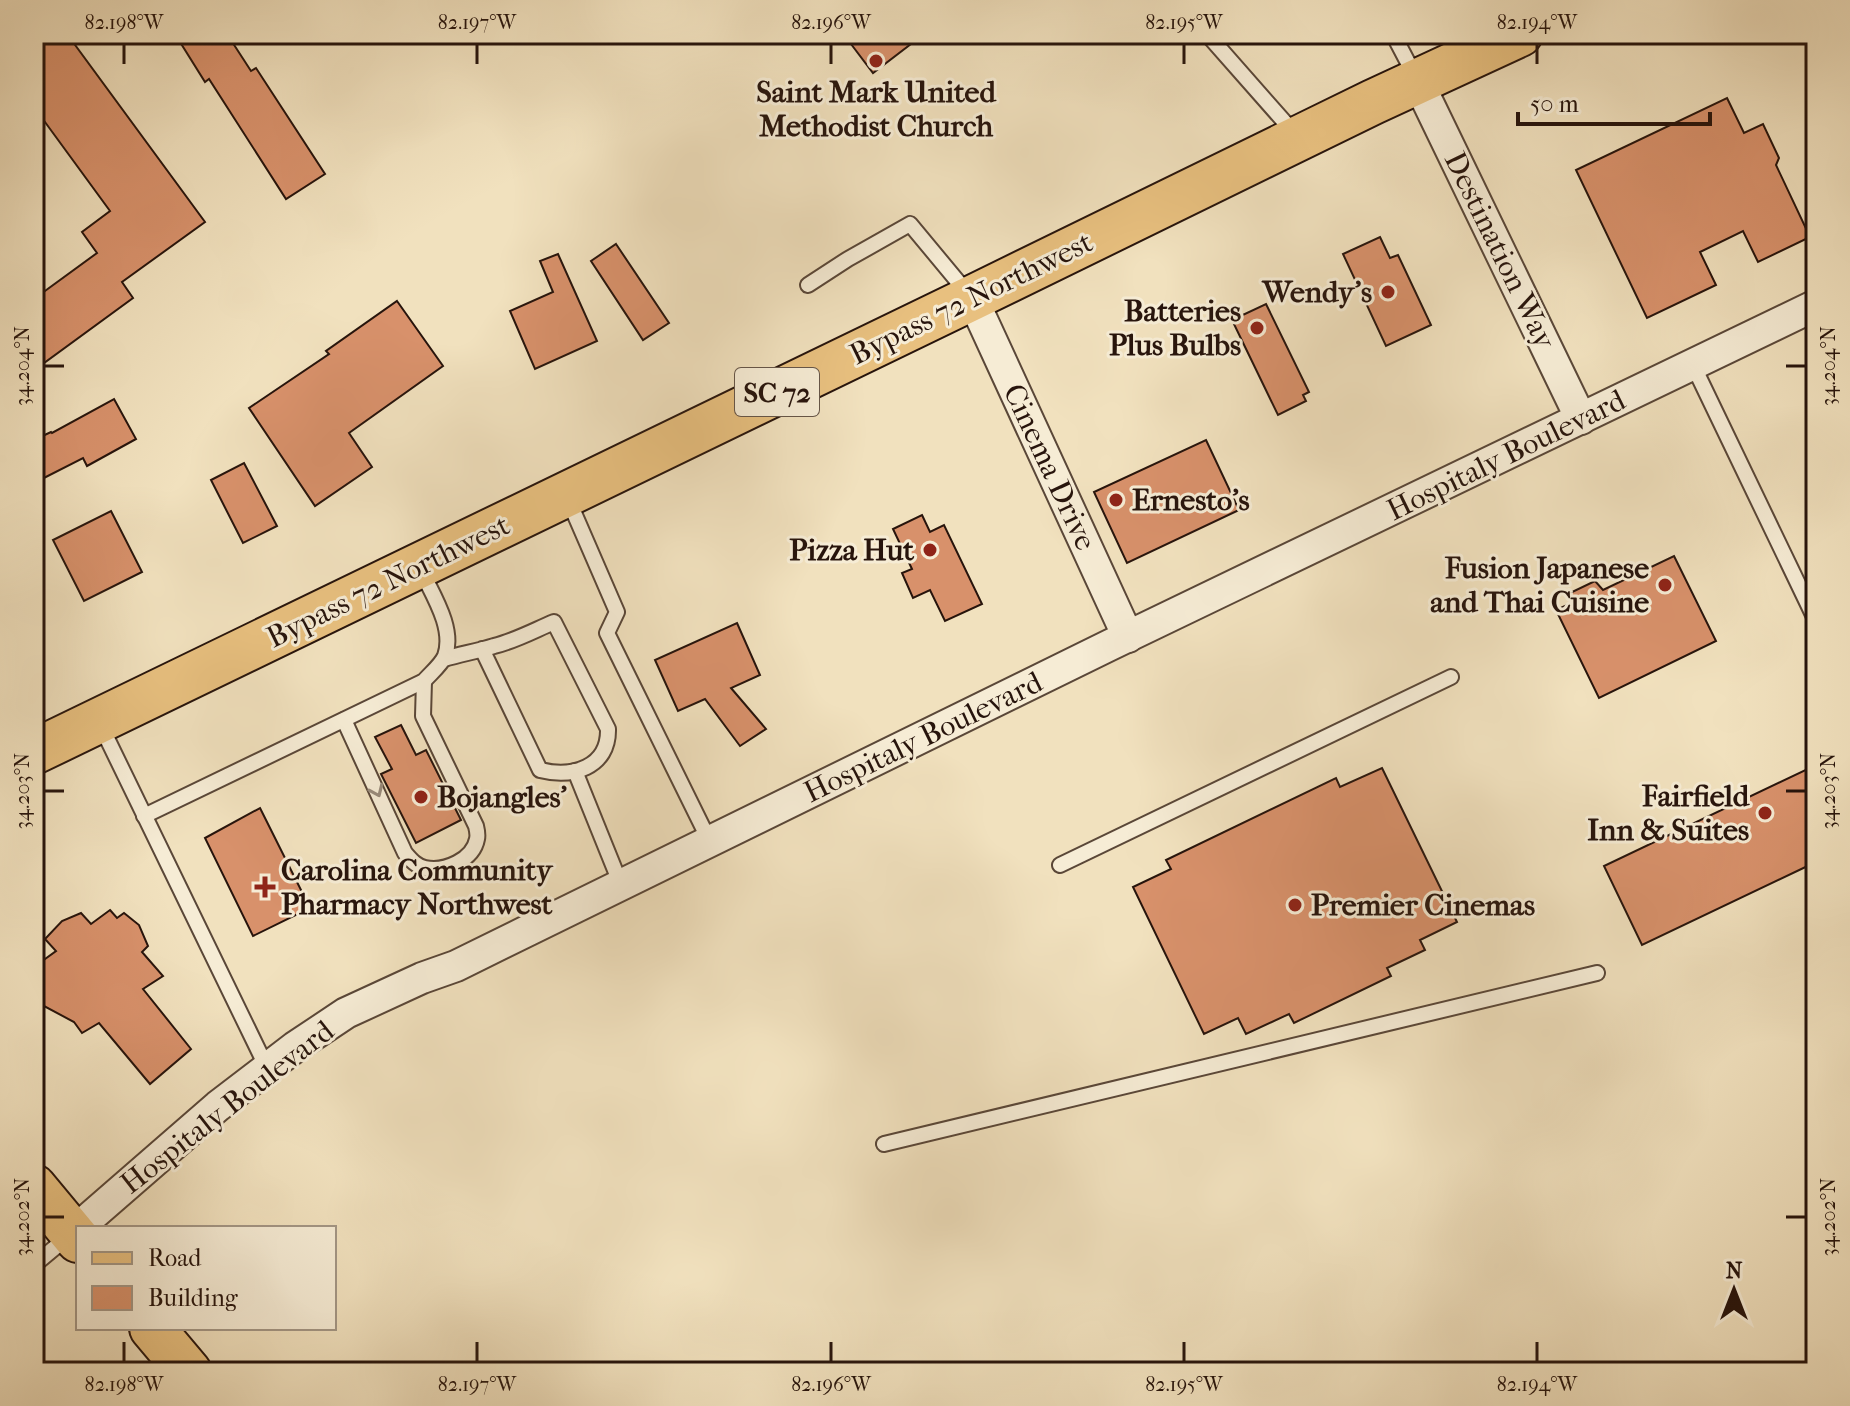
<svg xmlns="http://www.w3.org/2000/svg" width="1850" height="1406" font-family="'IM FELL French Canon',serif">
<rect width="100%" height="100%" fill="#f1e1be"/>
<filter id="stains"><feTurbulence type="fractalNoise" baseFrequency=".0025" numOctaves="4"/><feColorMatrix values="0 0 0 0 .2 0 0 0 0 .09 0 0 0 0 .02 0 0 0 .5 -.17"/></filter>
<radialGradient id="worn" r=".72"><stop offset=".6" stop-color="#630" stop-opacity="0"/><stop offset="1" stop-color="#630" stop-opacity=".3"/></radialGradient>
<g fill="#d8916b" stroke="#27140c" stroke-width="2">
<path d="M34,34H67L205,222L122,282L133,298L44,363L34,349V299L97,253L82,232L110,211L34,107Z"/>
<path d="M175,34H227L251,71L256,68L325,174L286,199L209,79L205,82Z"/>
<path d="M864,34H924L873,73L851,44Z"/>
<path d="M1727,98L1744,133L1763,124L1779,158L1776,165L1810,237L1758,262L1743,231L1700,252L1716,285L1647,318L1576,170Z"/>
<path d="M1380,237L1390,258L1398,255L1431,325L1386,346L1343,254Z"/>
<path d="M616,244L669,323L643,340L591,261Z"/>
<path d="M558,254L597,341L535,369L510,311L553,292L540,261Z"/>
<path d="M397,301L443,366L349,433L372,467L315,506L249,408L329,354L326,351Z"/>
<path d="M1266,304L1309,392L1303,395L1306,401L1278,415L1232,320Z"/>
<path d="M114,399L136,439L87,466L83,458L34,483V440L51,432L52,433Z"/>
<path d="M1206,440L1239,510L1127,563L1094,492Z"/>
<path d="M244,463L277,526L243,543L211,480Z"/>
<path d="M111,511L142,572L84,601L53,540Z"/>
<path d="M922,515L930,532L944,525L982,604L945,621L930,590L913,598L902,573L912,569L893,529Z"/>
<path d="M1674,556L1716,641L1599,698L1556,610L1574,602L1570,593L1595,581L1603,590Z"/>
<path d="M737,623L760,675L731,688L766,729L740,746L705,699L678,711L655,660Z"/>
<path d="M401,725L416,755L426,750L461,820L416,843L381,774L392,769L375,737Z"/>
<path d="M1816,765V862L1642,945L1604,866Z"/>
<path d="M1382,768L1457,922L1420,940L1425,950L1387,968L1391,976L1294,1023L1289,1014L1246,1034L1238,1018L1204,1034L1133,887L1171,869L1166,860L1336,778L1340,787Z"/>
<path d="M260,808L310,908L253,936L205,838Z"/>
<path d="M110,910L117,918L124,913L139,925L148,946L142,952L163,976L143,989L191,1049L150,1084L99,1023L82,1033L74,1022L42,1005L34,988V967L56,951L45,939L62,921L81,913L91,924Z"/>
</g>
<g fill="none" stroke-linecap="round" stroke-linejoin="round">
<defs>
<g id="lane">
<path d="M1207,34L1296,135"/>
<path d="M1393,34L1415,76"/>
<path d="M808,285L848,259L910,224L969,295"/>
<path d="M1693,365L1816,621"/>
<path d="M568,499L617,612L607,633L710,842"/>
<path d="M444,659C461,654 478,651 494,646C515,641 535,630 554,622L608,729C609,768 572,778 540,770L482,649"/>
<path d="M344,720L405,853C411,860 416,866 425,868C445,872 473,860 477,839C478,835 477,830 476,826L423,716L424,681"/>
<path d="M101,726L267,1068"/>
<path d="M575,771L621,885"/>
<path d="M144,816L424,681C431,673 441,665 445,656C455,628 432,594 421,570"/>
<path d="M1060,865L1451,677"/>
<path d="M884,1144L1597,973"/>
<path d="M34,1265L70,1235"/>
</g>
<g id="street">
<path d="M1418,82L1581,419"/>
<path d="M972,298L1128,637"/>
<path d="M72,1233L218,1106L295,1047L346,1013L422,978L456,966L529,930L1110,645L1816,305"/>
</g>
<g id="primary">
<path d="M34,1187L78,1240"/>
<path d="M152,1328L189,1372"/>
</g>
<path id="highway" d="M34,752L972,298L1373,102L1520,34"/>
</defs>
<use href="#lane" stroke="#5a4738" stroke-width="18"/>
<use href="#street" stroke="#5a4738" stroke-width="34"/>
<use href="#primary" stroke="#27140c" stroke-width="48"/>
<use href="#highway" stroke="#27140c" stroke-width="48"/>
<use href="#lane" stroke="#f6ecd5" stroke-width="14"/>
<use href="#street" stroke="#f6ecd5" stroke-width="30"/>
<use href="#primary" stroke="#e8c07f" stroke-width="44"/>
<use href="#highway" stroke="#e8c07f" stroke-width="44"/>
</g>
<defs><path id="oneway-chevron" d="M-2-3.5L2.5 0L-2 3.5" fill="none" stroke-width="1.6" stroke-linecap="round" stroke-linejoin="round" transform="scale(2)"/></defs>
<use stroke="#998b7b" href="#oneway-chevron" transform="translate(377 791) rotate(66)"/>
<path fill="none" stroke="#27140c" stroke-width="3" d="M124,44V64M477,44V64M831,44V64M1184,44V64M1537,44V64M44,366H64M1786,366H1806M44,791H64M1786,791H1806M44,1217H64M1786,1217H1806M124,1342V1362M477,1342V1362M831,1342V1362M1184,1342V1362M1537,1342V1362"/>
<g fill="#8f2418" stroke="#f6ecd5" stroke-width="3">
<circle cx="876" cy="61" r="8"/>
<circle cx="1388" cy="292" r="8"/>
<circle cx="1257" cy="328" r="8"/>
<circle cx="1116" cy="500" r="8"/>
<circle cx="930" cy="550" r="8"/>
<circle cx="1665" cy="585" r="8"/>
<circle cx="421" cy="797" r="8"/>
<circle cx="1765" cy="813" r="8"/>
<path d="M261 875h8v8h8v8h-8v8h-8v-8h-8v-8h8z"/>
<circle cx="1295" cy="905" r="8"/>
</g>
<g text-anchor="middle" stroke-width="6" stroke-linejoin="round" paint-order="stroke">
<rect fill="#f6ecd5" stroke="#655548" stroke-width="2" x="735" y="368" width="84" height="48" rx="6"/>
<g font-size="28" font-weight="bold" fill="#27140c">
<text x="777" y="402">SC 72</text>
</g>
<g font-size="30" font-weight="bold" fill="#27140c" stroke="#f6ecd5" text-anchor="end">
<text x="876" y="102" text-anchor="middle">Saint Mark United<tspan x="876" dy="34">Methodist Church</tspan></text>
<text x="1372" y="302">Wendy's</text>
<text x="1241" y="321">Batteries<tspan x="1241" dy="34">Plus Bulbs</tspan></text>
<text x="1132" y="510" text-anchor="start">Ernesto's</text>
<text x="914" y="560">Pizza Hut</text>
<text x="1649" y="578">Fusion Japanese<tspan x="1649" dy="34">and Thai Cuisine</tspan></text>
<text x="1749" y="806">Fairfield<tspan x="1749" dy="34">Inn &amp; Suites</tspan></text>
<text x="437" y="807" text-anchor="start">Bojangles'</text>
<text x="281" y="880" text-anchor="start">Carolina Community<tspan x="281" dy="34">Pharmacy Northwest</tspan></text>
<text x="1311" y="915" text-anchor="start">Premier Cinemas</text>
</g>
<g font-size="30" fill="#27140c" stroke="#f6ecd5">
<text transform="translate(1500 250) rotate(64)" y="10">Destination Way</text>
<text transform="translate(971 298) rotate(-26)" y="10">Bypass 72 Northwest</text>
<text transform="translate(1506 455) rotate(-26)" y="10">Hospitaly Boulevard</text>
<text transform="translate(1050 467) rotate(65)" y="10">Cinema Drive</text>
<text transform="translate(388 581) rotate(-26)" y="10">Bypass 72 Northwest</text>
<text transform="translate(923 737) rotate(-26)" y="10">Hospitaly Boulevard</text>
<text transform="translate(227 1107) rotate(-38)" y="10">Hospitaly Boulevard</text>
</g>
</g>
<rect width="1850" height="1406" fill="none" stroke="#f1e1be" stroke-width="88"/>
<rect x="76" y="1226" width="260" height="104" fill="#f6ecd5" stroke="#a39685" stroke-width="2"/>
<rect x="92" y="1252" width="40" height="12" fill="#e8c07f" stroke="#a39685" stroke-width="2"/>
<text x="148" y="1266" font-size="24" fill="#27140c">Road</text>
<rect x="92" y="1286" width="40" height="24" fill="#d8916b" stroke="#a39685" stroke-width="2"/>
<text x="148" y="1306" font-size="24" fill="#27140c">Building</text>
<g transform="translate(1734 1290)" stroke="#f6ecd5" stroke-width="6" paint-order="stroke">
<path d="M0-6L14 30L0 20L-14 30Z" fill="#27140c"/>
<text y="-12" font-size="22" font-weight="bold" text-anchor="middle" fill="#27140c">N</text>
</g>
<path d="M1518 112v12h192v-12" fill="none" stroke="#27140c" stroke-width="4"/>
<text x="1530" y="112" font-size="24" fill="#27140c" stroke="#f6ecd5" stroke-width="6" paint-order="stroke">50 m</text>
<rect x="44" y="44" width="1762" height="1318" fill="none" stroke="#27140c" stroke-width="3"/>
<g font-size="20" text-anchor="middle" fill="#27140c">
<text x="124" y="29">82.198°W</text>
<text x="477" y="29">82.197°W</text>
<text x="831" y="29">82.196°W</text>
<text x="1184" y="29">82.195°W</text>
<text x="1537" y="29">82.194°W</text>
<text transform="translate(22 366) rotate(-90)" y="7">34.204°N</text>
<text transform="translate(1828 366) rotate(-90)" y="7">34.204°N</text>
<text transform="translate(22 791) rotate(-90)" y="7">34.203°N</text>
<text transform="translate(1828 791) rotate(-90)" y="7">34.203°N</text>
<text transform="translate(22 1217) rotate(-90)" y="7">34.202°N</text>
<text transform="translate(1828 1217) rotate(-90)" y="7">34.202°N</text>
<text x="124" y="1391">82.198°W</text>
<text x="477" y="1391">82.197°W</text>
<text x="831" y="1391">82.196°W</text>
<text x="1184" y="1391">82.195°W</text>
<text x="1537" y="1391">82.194°W</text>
</g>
<rect width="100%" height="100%" filter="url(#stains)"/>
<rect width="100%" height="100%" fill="url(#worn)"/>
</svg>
